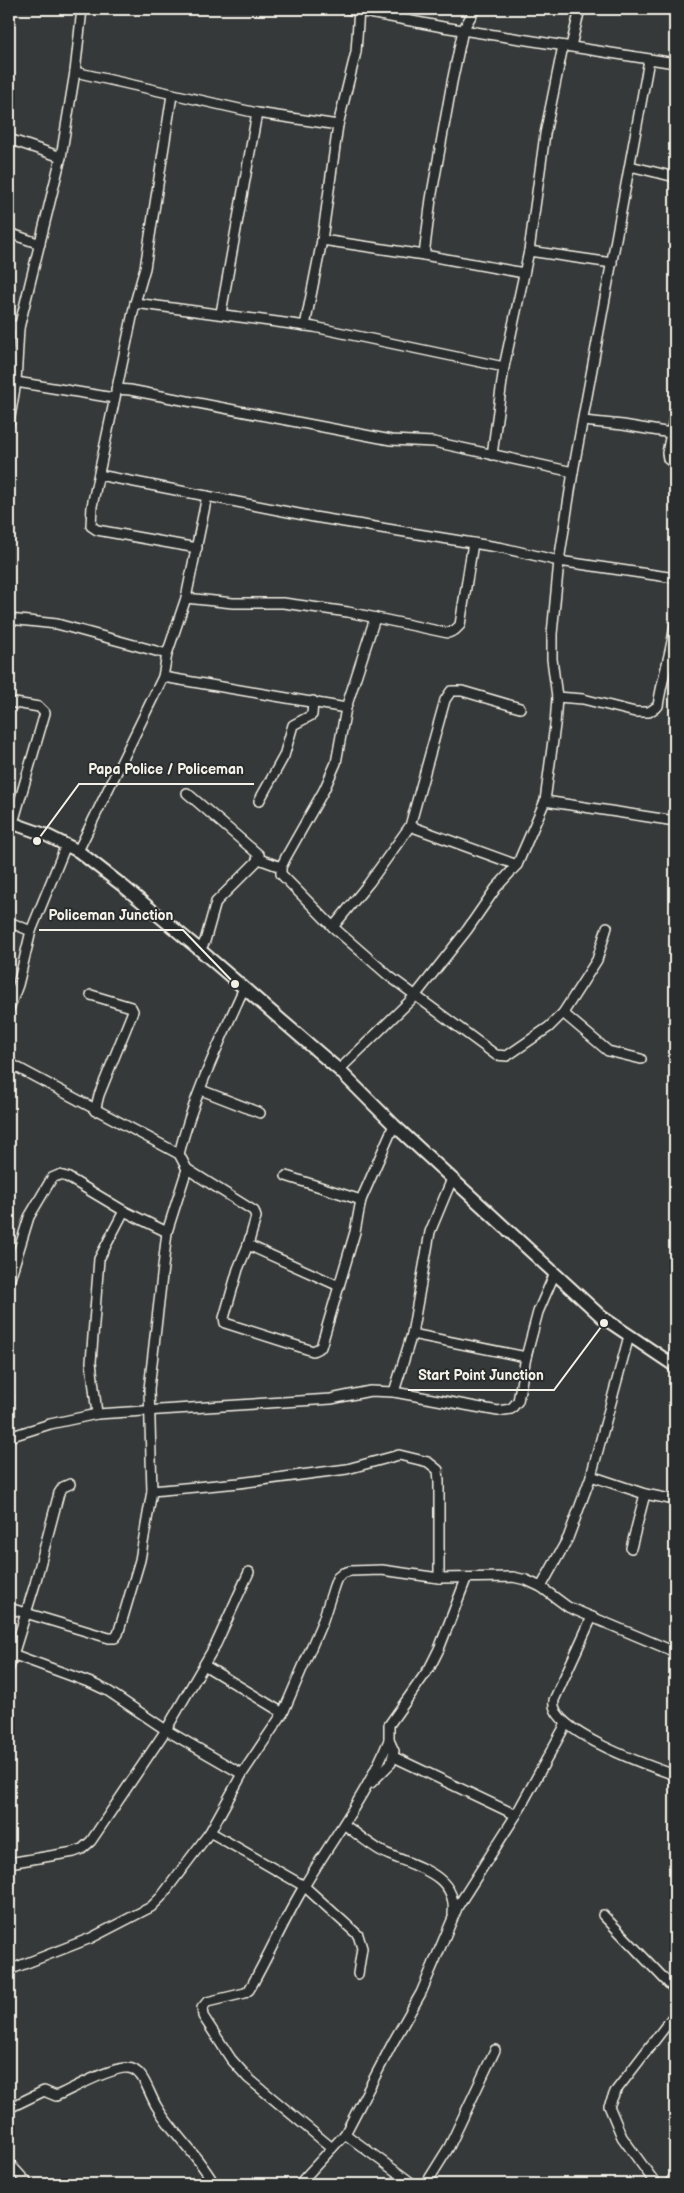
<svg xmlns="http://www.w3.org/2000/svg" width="684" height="2193" font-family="'Balsamiq Sans',sans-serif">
<rect width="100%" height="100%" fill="#363939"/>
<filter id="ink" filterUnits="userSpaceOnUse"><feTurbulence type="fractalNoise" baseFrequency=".02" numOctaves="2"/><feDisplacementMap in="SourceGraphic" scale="10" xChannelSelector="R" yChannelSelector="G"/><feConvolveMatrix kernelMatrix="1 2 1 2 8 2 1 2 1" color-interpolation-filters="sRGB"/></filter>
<g filter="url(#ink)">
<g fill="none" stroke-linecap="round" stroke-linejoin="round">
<defs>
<g id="minor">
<path d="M348,9L443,27L675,63"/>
<path d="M571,46L580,9"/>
<path d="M75,72L257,113L338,125"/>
<path d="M172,95L145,268L135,303L314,327L504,367"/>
<path d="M9,139L61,157"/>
<path d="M630,166L675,177"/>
<path d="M9,233L40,244"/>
<path d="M322,240L424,255L524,273"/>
<path d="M529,251L612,263"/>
<path d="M424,255L431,199L452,82L463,30L475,9"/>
<path d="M135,303L92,506L91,526L97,530L197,548"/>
<path d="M221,313L257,113"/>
<path d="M9,324L19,328"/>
<path d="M305,326L322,240L338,125L356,52L359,9"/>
<path d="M16,382L114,398"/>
<path d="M116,389L130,390L391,440L434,442L573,472"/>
<path d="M675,414L667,453L668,459L675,464"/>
<path d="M583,421L623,425L671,433"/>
<path d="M9,423L16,382L19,328L61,157L75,72L82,9"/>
<path d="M492,455L504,367L529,251L545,134L563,46"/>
<path d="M99,475L314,517L503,548L559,561L675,578"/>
<path d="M186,598L233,603H283L348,612L448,633L455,630L460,625L473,543"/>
<path d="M375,618L346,708L336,763L324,790L286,857L281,867V874L333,927L389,976L496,1055L507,1056L549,1027L563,1013L597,960L607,927"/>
<path d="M9,619L57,624L167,654"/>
<path d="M163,677L346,708"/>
<path d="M557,697L583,699L635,712H649L658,706C662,679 671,653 675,625"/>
<path d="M9,702L39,707L45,713L13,823"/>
<path d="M187,793L259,855L256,862L216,902L205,941L200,950"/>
<path d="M259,801L284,756L293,725L312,715L313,701"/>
<path d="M545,801L675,821"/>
<path d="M410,826L517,865"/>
<path d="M78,851L163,677L167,654L186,598L207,496"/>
<path d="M259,859L281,867"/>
<path d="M9,922L31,931L66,845"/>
<path d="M333,927L369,883L410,826L445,700L451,691H462L520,708"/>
<path d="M91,995L131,1007L133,1011L99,1095L95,1111"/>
<path d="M9,1009L18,985L31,931"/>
<path d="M563,1013L608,1051L641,1059"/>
<path d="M9,1063L179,1154L187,1169L254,1211L256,1217L248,1245L339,1286"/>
<path d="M339,1070L415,996L467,930L496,888L517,865L545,801L555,725L557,697L552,659V634L559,561L573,472L649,60"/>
<path d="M201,1090L260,1113"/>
<path d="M179,1154C193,1097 220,1041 244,988"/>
<path d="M286,1176L361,1200"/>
<path d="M248,1245L238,1269L224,1318L225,1323L313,1351L321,1347L355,1232L361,1200L394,1125"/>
<path d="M9,1282L29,1217L52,1178L59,1175L67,1177L124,1211L167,1232"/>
<path d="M412,1334L526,1357"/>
<path d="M394,1392L412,1334L430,1232L452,1179"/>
<path d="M9,1396V1398"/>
<path d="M97,1414L91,1362L99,1259L124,1211"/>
<path d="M9,1437L50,1424L97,1414L331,1399L370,1391L394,1392L498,1411L511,1409L518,1401L526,1357L538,1312L554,1275"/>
<path d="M591,1476L645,1494L675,1500"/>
<path d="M152,1491L239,1483L347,1469L399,1455L428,1462L438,1470L439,1481V1578"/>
<path d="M631,1548L645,1494"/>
<path d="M541,1587L568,1538L591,1476L629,1336"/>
<path d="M9,1608L109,1638H115L118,1634L140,1560L152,1491L149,1389L167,1232L187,1169"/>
<path d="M592,1617L554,1700C547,1731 652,1767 675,1775"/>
<path d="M12,1654L91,1683L108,1691L166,1730L242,1774"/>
<path d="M204,1665L283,1713"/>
<path d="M9,1668L35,1584L59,1493L63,1487L70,1484"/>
<path d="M394,1757L516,1815"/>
<path d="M371,1783L391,1763L394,1751L389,1740V1725L430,1667L439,1649L466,1579"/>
<path d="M345,1825C357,1834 370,1845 383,1852C412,1866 458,1873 453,1914"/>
<path d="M210,1832L304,1886L358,1935L362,1948L358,1974"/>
<path d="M9,1863L74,1852L82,1849L91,1841L166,1730L216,1644L249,1572"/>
<path d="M603,1915L675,1990"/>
<path d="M9,1970L91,1938L151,1907L161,1897L210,1832L242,1774L283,1713L323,1620L334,1586L337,1578L343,1573L350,1571L382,1570L439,1578L513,1577L526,1580L541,1587L568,1607L675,1652"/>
<path d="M9,2108L44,2091L56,2096C72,2089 113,2066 128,2068C144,2069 149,2095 157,2107C173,2134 199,2156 214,2184"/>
<path d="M332,2148L248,2078L231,2059L203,2016L202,2008L207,2002L245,1993L249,1990C269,1956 284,1919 305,1885C334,1836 367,1794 389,1740"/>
<path d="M9,2163L28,2184"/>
<path d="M299,2184L345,2134"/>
<path d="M413,2184L345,2134L392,2044L421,1993L458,1906L516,1815L566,1724"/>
<path d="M426,2184L449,2147L495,2050"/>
<path d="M656,2184L622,2137L609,2106L615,2092L675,2014"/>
<path d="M669,2184L675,2176"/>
</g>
<path id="tertiary" d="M9,822L46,835L78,851L123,886L200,950L339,1070L394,1125L602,1317L675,1366"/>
</defs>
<use href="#minor" stroke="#f4f1e8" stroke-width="12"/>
<use href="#tertiary" stroke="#f4f1e8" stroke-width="15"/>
<use href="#minor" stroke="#2a2d2e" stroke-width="9"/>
<use href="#tertiary" stroke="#2a2d2e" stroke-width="11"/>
</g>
</g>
<path fill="none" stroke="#f4f1e8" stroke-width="2" d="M37 841L79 784H254M235 984L183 930H39M604 1323L554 1390H408"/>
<g fill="#f4f1e8" stroke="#2a2d2e" stroke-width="2">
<circle cx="37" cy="841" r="5"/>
<circle cx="235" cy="984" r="5"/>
<circle cx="604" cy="1323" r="5"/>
</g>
<g font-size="14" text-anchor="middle" font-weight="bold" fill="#f4f1e8" stroke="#2a2d2e" stroke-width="4" stroke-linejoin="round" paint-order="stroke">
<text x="166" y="774">Papa Police / Policeman</text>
<text x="111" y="920">Policeman Junction</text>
<text x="481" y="1380">Start Point Junction</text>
</g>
<rect width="684" height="2193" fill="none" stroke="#2a2d2e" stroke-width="30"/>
<rect x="15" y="15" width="654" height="2163" fill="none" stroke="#f4f1e8" stroke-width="2" filter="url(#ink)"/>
</svg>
